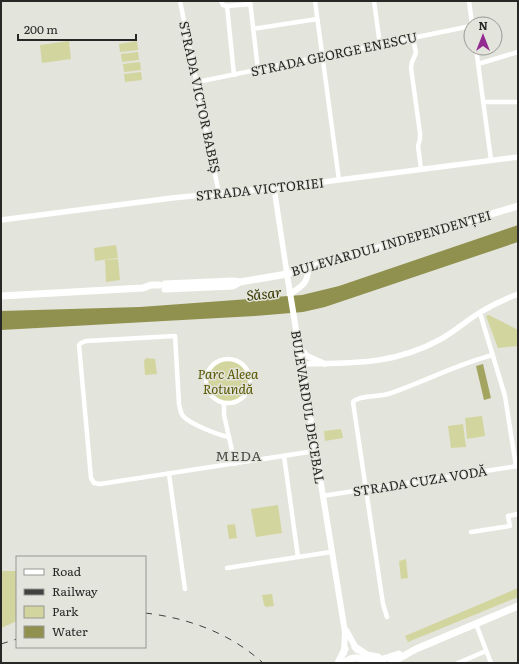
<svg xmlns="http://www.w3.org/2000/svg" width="519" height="664" font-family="Literata,serif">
<rect width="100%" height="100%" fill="#e3e4dc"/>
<g fill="#d3d59e">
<path d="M69,41L71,59L42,63L40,45Z"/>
<path d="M137,41L138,50L120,52L119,44Z"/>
<path d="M138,52L139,60L122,62L121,54Z"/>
<path d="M140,62L141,70L124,72L123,64Z"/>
<path d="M141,72L142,80L125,82L124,74Z"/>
<path d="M116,245L118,258L95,261L94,248Z"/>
<path d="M118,259L120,280L106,282L105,260Z"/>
<path d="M489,315L518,330V346L498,348L486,316Z"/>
<path d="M146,358L155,359L157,374L145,375L144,361Z"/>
<circle cx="228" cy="381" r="21"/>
<path d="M482,416L485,436L467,439L465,418Z"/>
<path d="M463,424L466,447L451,448L448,426Z"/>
<path d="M341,429L343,438L325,441L324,431Z"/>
<path d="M278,505L282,533L256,537L251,509Z"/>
<path d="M235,524L237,538L229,539L227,525Z"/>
<path d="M406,559L408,578L401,579L399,561Z"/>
<path d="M1,571H17V621L1,628Z"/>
<path d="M518,588V597L408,642L405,636Z"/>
<path d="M272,594L274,606L266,607L264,605L262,595Z"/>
</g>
<path fill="#a3a460" d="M483,364L491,398L484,400L476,366Z"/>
<path fill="#90914e" d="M518,225V242L325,307L303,312L255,316L1,330V311L140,307L302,295L339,286Z"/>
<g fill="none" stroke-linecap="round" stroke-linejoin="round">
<g stroke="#fff" stroke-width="4.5">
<path d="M180,1L219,194"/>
<path d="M221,1L223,5L227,6L234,75"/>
<path d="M250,1L258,70"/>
<path d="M315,1L339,180"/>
<path d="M374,1L380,45"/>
<path d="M469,1L472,24"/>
<path d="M227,6L250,4"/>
<path d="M253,29L317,19"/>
<path d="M413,38L416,53L412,62L411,68L420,133V139L418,146L421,169"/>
<path d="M476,48L491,160"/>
<path d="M478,64L518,52"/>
<path d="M197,82L471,26"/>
<path d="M483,102H518"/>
<path d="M480,313L505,396L516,466"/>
<circle cx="228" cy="381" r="22"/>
<path d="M224,404V415L235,464"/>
<path d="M229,437C218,435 190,424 183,416C180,412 180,408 179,404L175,336L86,341L81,343L79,345L91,478L94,483L100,484L315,451"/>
<path d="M284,456L298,557"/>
<path d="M169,474L185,589"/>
<path d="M322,496L518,466"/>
<path d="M471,532L510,526L508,516L518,514"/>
<path d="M227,568L331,552"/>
<path d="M387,617L383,604L353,402C358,395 379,397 388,394C424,382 457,364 493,355"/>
<path d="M476,624L491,663"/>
<path d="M458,663L486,651"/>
</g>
<g stroke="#fff" stroke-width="5.5">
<path d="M274,188L287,274"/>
<path d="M1,220L172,198L284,187L518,157"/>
<path d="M301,364C353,363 394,365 441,339C455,331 466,321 479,313C492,305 505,299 518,294"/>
</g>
<g stroke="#fff" stroke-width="6">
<path d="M287,274L345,632L344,653"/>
<path d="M290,294C302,286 308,284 308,268"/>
<path d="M298,346L307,356L325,364"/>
<path d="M346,630L357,650"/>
</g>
<g stroke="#fff" stroke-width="7">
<path d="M165,284L233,281L240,282L287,274L361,253L518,206"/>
<path d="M165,289L233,286L240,282"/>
<path d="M1,296L143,288L151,285H159"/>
<path d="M355,647L367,655L378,657"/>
<path d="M365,660L383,659L399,654"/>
<path d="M338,663L345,649"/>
<path d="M344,663C352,656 360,656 367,663"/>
<path d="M391,663L416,649L518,606"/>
</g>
<g stroke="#41423f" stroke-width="1" stroke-dasharray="7 7" stroke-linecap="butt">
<path d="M145,613C188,618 230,633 263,663"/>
<path d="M1,644L17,639"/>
</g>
</g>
<g text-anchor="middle" stroke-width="3" stroke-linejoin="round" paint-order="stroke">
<g font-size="13" fill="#272725" stroke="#e3e4dc">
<text transform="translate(334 54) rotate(-12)" y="5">STRADA GEORGE ENESCU</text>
<text transform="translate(200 97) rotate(78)" y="5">STRADA VICTOR BABEȘ</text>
<text transform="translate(260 189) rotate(-6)" y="5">STRADA VICTORIEI</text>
<text transform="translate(391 243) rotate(-16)" y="5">BULEVARDUL INDEPENDENȚEI</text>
<text transform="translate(308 407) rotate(81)" y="5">BULEVARDUL DECEBAL</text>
<text transform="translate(420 481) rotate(-9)" y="5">STRADA CUZA VODĂ</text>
</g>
<g font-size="13" font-style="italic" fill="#585701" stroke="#e3e4dc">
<text x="228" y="379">Parc Aleea<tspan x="228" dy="15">Rotundă</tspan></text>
</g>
<g font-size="14" font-style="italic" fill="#3a3a02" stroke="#e3e4dc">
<text transform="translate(264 294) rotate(-6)" y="5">Săsar</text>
</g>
<g font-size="14" letter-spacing="1" fill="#4c4c46" stroke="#e3e4dc">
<text x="239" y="461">MEDA</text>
</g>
</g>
<rect width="519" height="664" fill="none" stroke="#272725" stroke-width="4"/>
<rect x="16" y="556" width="130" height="92" fill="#e3e4dc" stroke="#989893"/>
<rect x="24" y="569" width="20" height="6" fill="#ffffff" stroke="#989893"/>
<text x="52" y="576" font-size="12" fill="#272725">Road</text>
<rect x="24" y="589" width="20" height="6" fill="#41423f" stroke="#989893"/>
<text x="52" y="596" font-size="12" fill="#272725">Railway</text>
<rect x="24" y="606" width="20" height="12" fill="#d3d59e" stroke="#989893"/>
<text x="52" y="616" font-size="12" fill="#272725">Park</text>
<rect x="24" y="626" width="20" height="12" fill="#90914e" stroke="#989893"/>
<text x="52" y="636" font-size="12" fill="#272725">Water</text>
<g transform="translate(483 36)"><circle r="19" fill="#e3e4dc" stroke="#989893"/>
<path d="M0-3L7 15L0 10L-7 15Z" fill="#932c91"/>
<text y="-6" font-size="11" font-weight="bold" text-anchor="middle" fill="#272725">N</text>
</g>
<path d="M18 34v6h118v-6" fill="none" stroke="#272725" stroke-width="2"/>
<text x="24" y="34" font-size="12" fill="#272725" stroke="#e3e4dc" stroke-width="3" paint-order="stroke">200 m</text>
</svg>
